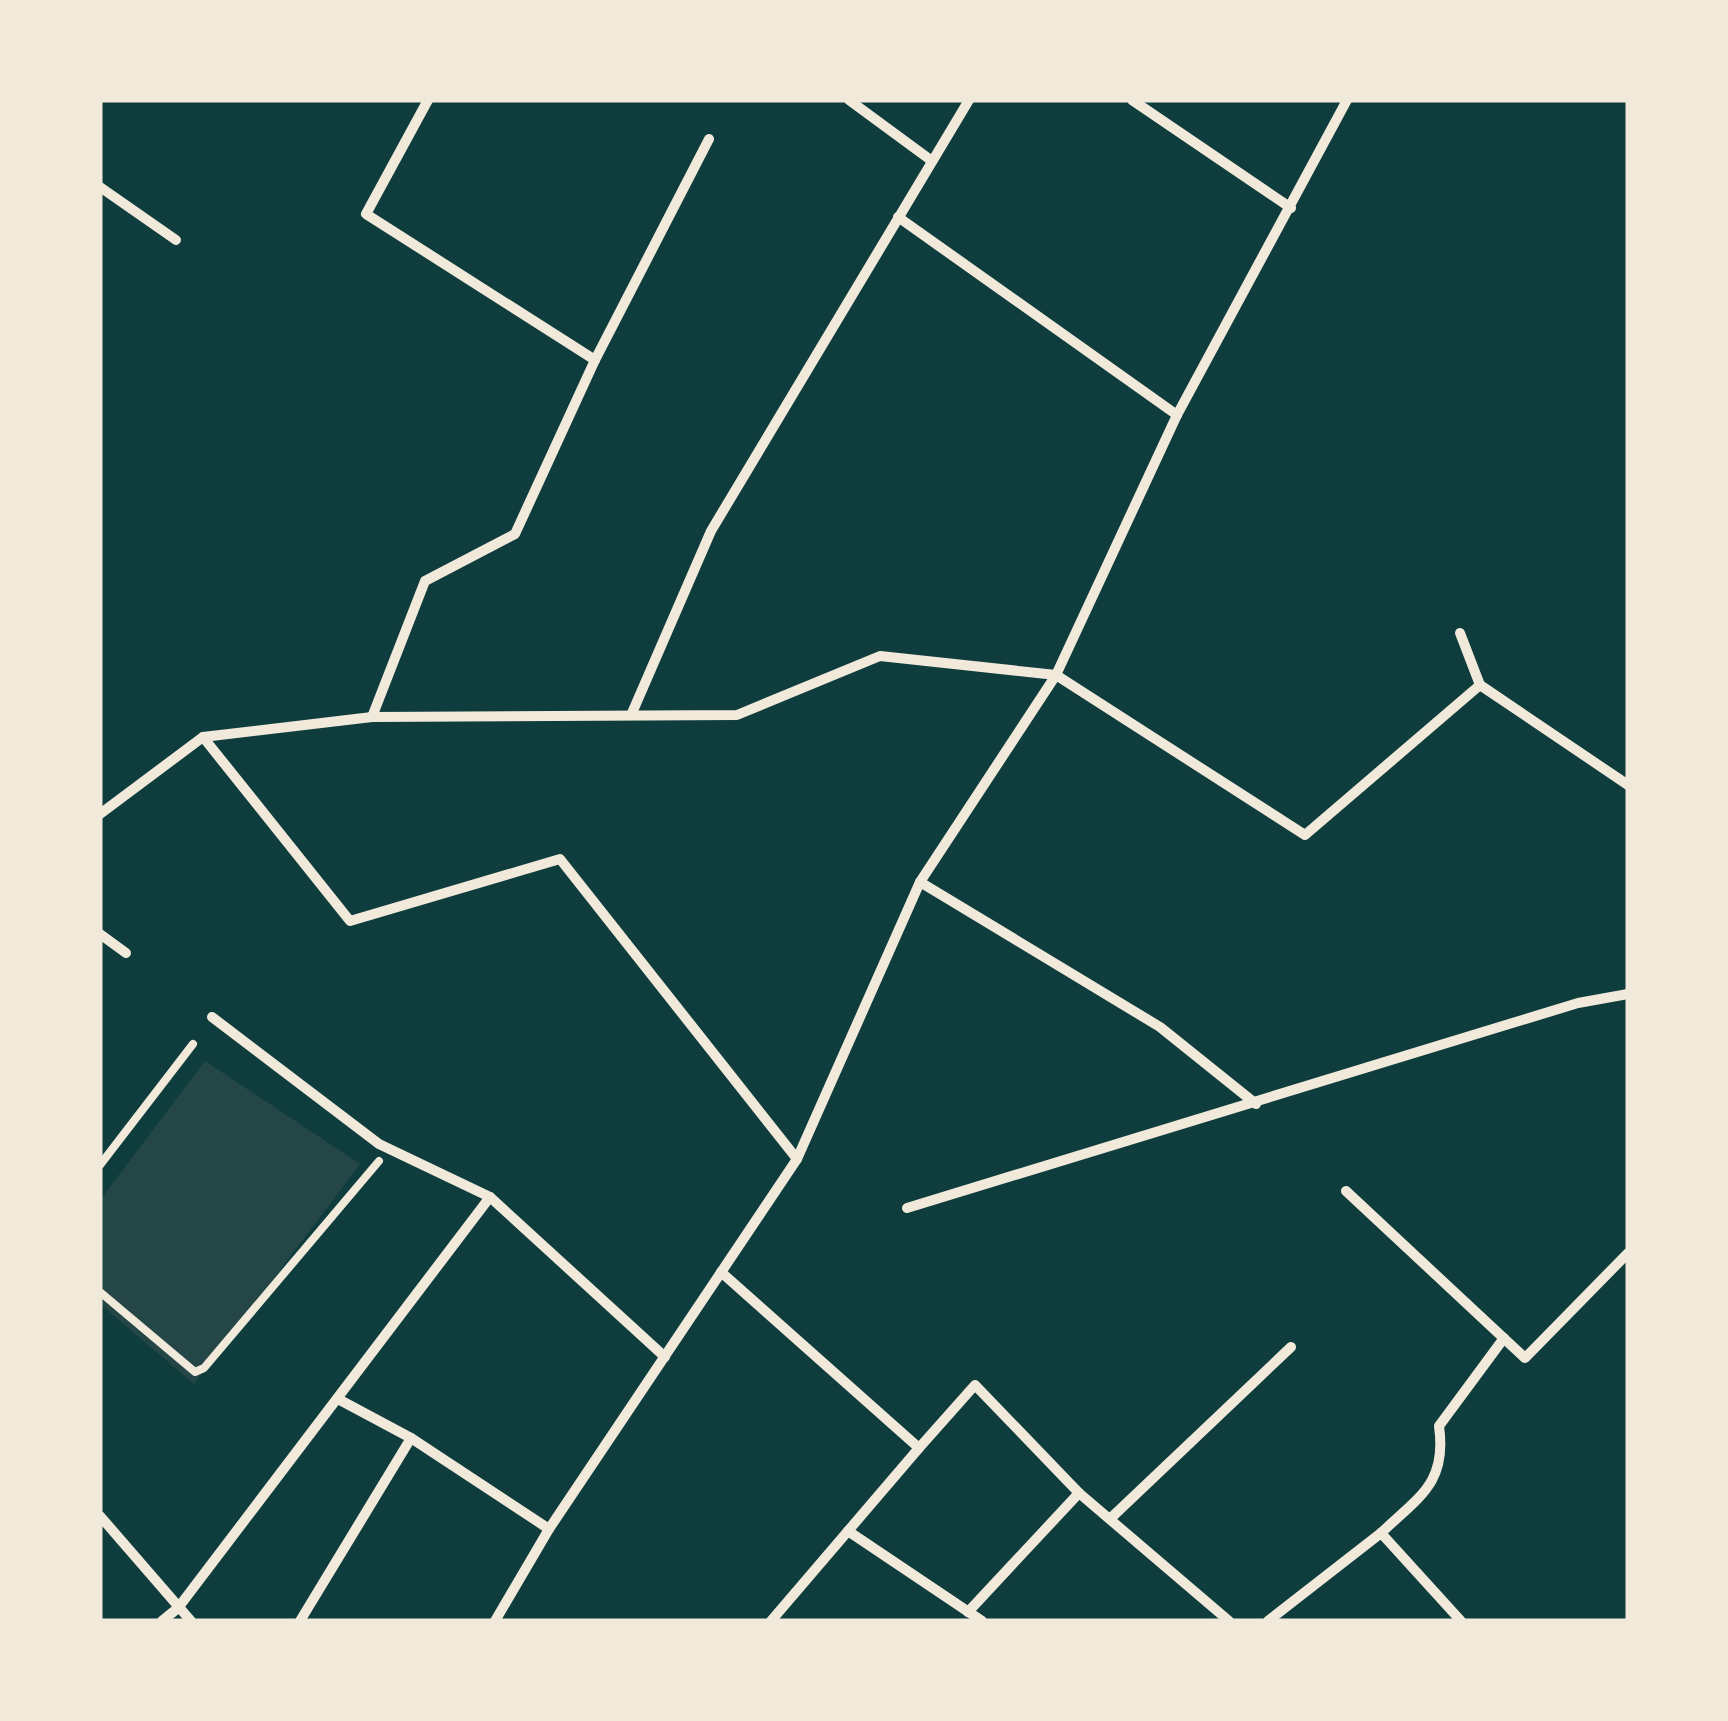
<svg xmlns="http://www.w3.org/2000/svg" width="1728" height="1721" font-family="'Noto Serif',serif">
<rect width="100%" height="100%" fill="#0f3d3e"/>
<path fill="#244646" d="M205,1061L360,1164L194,1384L100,1304V1200Z"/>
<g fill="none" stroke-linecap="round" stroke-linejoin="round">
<g stroke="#f1e9da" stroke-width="8">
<path d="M100,1165L193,1044"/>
<path d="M100,1292L195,1372L204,1368L379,1161"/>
</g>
<g stroke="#f1e9da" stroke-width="10">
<path d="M428,100L366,214L595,360"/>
<path d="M849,100L932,161"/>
<path d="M1132,100L1291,208"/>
<path d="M100,187L176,240"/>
<path d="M898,217L1177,415"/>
<path d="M1460,633L1480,685"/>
<path d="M632,713L711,531L969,100"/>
<path d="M372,717L425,581L515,534L595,360L709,139"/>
<path d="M203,737L350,921L560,859L797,1159"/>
<path d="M100,814L203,737L372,717L737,715L880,656L1056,675L1305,835L1480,685L1628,785"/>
<path d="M920,882L1160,1027L1256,1104"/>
<path d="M100,934L126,953"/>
<path d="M212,1017L379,1144L490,1197L665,1357"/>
<path d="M1346,1191L1525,1358L1628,1253"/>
<path d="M907,1208L1578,1003L1628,994"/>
<path d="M721,1272L919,1448L848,1531L982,1621"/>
<path d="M411,1438L549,1529"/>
<path d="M919,1448L975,1385L1079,1493L1229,1621"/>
<path d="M100,1516L191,1621"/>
<path d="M1112,1517L1291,1347"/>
<path d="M1381,1533C1420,1496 1447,1483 1439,1426L1504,1338"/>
<path d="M968,1612L1079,1493"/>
<path d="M162,1621L178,1608L490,1197"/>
<path d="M300,1621L411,1438L338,1399"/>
<path d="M495,1621L549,1529L797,1159L920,882L1056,675L1177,415L1347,100"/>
<path d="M771,1621L848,1531"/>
<path d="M1268,1621L1381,1533L1461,1621"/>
</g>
</g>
<rect width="1728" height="1721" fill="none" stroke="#f1e9da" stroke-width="205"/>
</svg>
